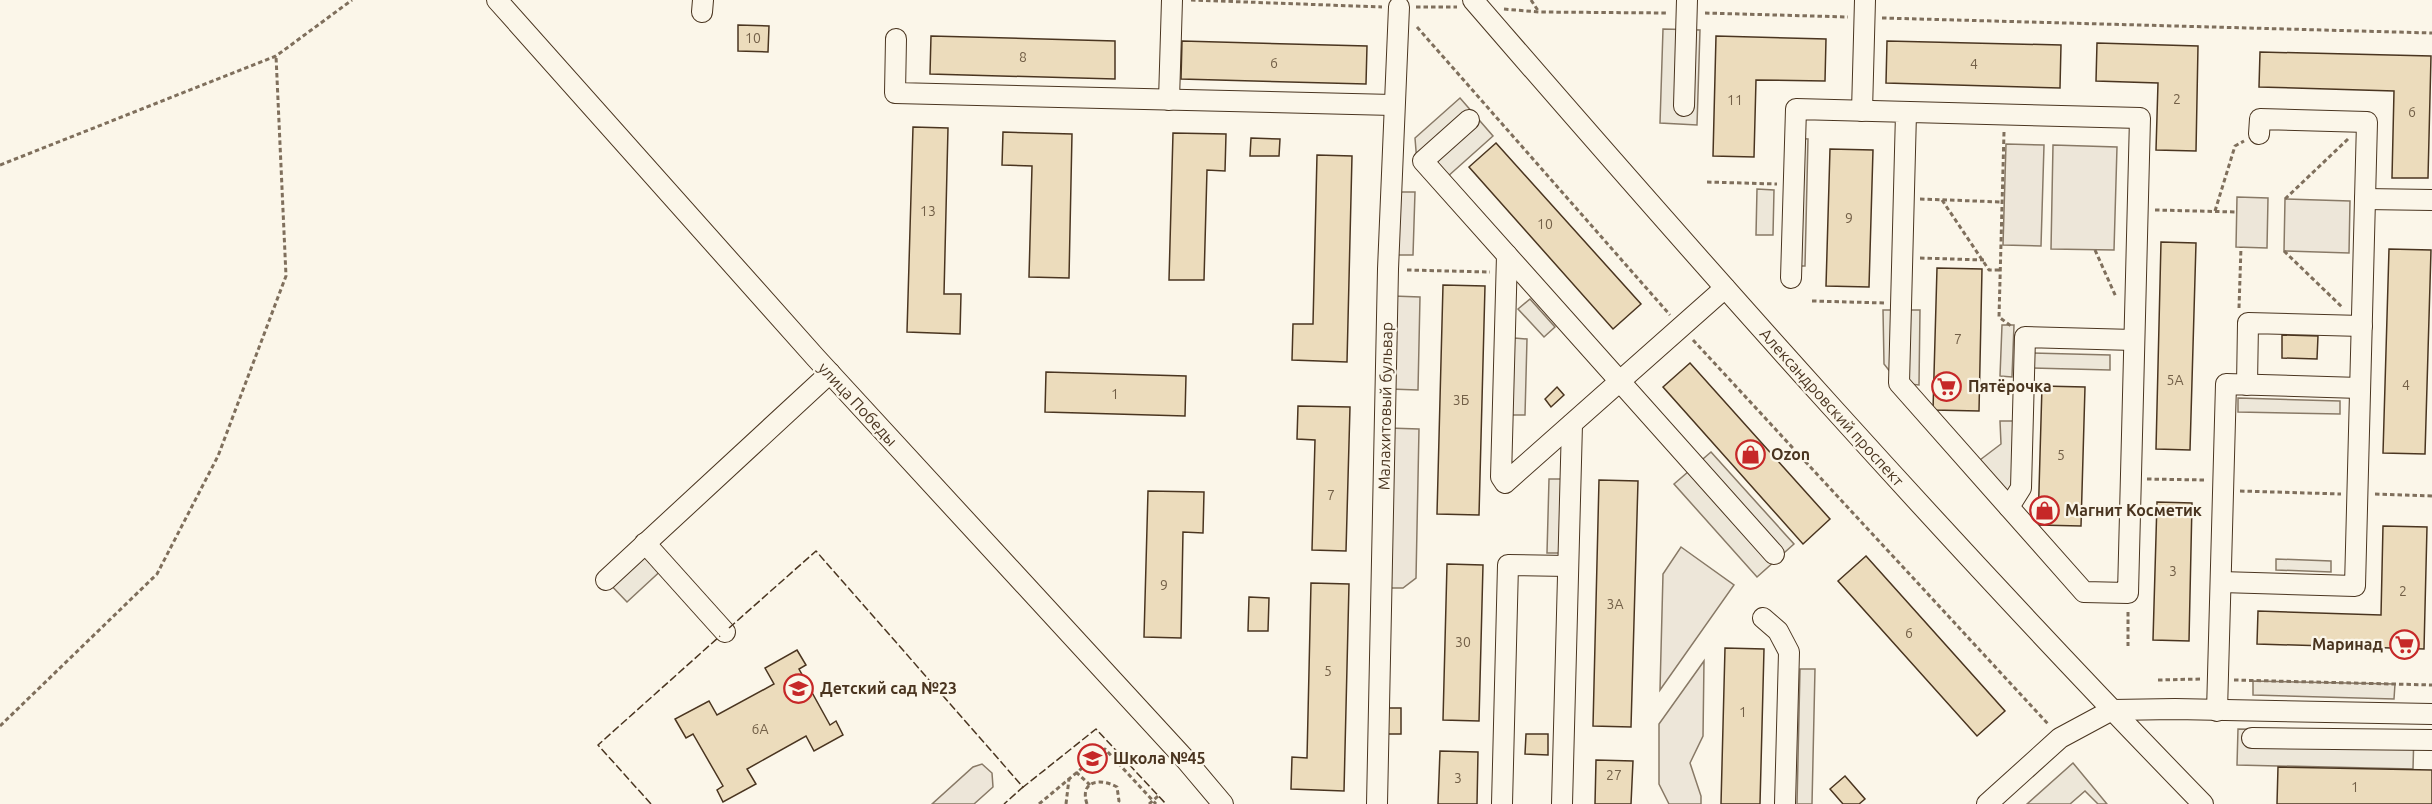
<svg xmlns="http://www.w3.org/2000/svg" width="2432" height="804" font-family="Ubuntu,sans-serif">
<rect width="100%" height="100%" fill="#fbf6e9"/>
<g fill="#ede6d9" stroke="#887966" stroke-width="1.5">
<path d="M2006,144L2044,145L2041,246L2003,245Z"/>
<path d="M2053,145L2117,147L2114,250L2051,249Z"/>
<path d="M1394,192H1415L1413,255H1393Z"/>
<path d="M2237,197L2268,198L2267,248L2236,247Z"/>
<path d="M2285,199L2350,201L2349,253L2284,251Z"/>
<path d="M1393,296L1420,297L1418,390L1390,389Z"/>
<path d="M1388,428L1419,429L1416,578L1403,588H1384Z"/>
<path d="M1681,547L1734,585L1660,690L1663,574Z"/>
<path d="M1704,661L1703,736L1690,763L1701,796V804H1669L1659,784V724Z"/>
<path d="M982,764L992,773L993,787L974,804H932L973,767Z"/>
</g>
<g fill="#ede7d9" stroke="#887966" stroke-width="1.5">
<path d="M1663,29L1700,30L1697,125L1660,123Z"/>
<path d="M1460,98L1493,136L1437,186L1417,163L1415,138Z"/>
<path d="M1794,138L1808,139L1805,266H1791Z"/>
<path d="M1757,189L1774,190L1773,235H1756Z"/>
<path d="M1530,299L1555,327L1544,337L1518,309Z"/>
<path d="M1883,310H1920L1919,385L1899,383L1884,364Z"/>
<path d="M2002,325H2014L2012,377L2000,376Z"/>
<path d="M1514,338L1527,339L1525,415H1512Z"/>
<path d="M2030,353L2110,355V370L2030,368Z"/>
<path d="M2238,398L2340,401V414L2238,412Z"/>
<path d="M2000,421H2023L2009,507L1972,466L2001,444Z"/>
<path d="M1711,452L1794,544L1757,577L1674,484Z"/>
<path d="M1549,479H1566L1564,553H1547Z"/>
<path d="M645,543L666,566L627,602L606,580Z"/>
<path d="M2276,559L2331,561V572L2276,570Z"/>
<path d="M1800,669H1815L1812,804H1797Z"/>
<path d="M2253,681L2395,684L2394,699L2253,695Z"/>
<path d="M2238,729L2414,732L2413,769L2237,765Z"/>
<path d="M2073,763L2107,804H2098L2085,791L2070,804H2027Z"/>
</g>
<g fill="#ecdcbc" stroke="#4a3520" stroke-width="1.5">
<path d="M738,25L769,26L768,52L738,51Z"/>
<path d="M931,36L1115,41V79L930,74Z"/>
<path d="M1716,36L1826,39L1825,81L1756,80L1754,157L1713,156Z"/>
<path d="M1182,41L1367,46L1366,84L1181,79Z"/>
<path d="M1887,41L2061,45L2060,88L1886,83Z"/>
<path d="M2097,43L2198,46L2196,151L2156,150L2158,83L2096,81Z"/>
<path d="M2260,52L2431,56L2428,178H2392L2394,91L2259,87Z"/>
<path d="M913,127L948,128L944,294H961L960,334L907,332Z"/>
<path d="M1003,132L1072,134L1069,278L1029,277L1032,166L1002,165Z"/>
<path d="M1173,133L1226,134L1225,171L1207,170L1204,280H1169Z"/>
<path d="M1251,138L1280,139L1279,156H1250Z"/>
<path d="M1496,143L1641,304L1613,329L1469,167Z"/>
<path d="M1830,149L1873,150L1869,287L1826,286Z"/>
<path d="M1317,155L1352,156L1347,362L1292,360L1293,324H1313Z"/>
<path d="M2161,242L2196,243L2190,450L2156,449Z"/>
<path d="M2389,249L2431,250L2425,454L2383,453Z"/>
<path d="M1937,268L1982,269L1979,411L1933,410Z"/>
<path d="M1443,285L1485,286L1479,515L1437,514Z"/>
<path d="M2282,335L2318,336L2317,359L2282,358Z"/>
<path d="M1690,363L1830,519L1803,544L1663,387Z"/>
<path d="M1046,372L1186,376L1185,416L1045,412Z"/>
<path d="M2042,386L2085,387L2081,526L2038,525Z"/>
<path d="M1557,387L1564,395L1551,407L1545,399Z"/>
<path d="M1298,406L1350,407L1346,551L1312,550L1315,440L1297,439Z"/>
<path d="M1599,480L1638,481L1631,727L1593,726Z"/>
<path d="M1148,491L1204,492L1203,533L1183,532L1181,638L1144,637Z"/>
<path d="M2157,502L2192,503L2189,641L2153,640Z"/>
<path d="M2383,526L2427,527L2424,649L2257,644L2258,611L2381,615Z"/>
<path d="M1866,556L2005,711L1977,736L1838,581Z"/>
<path d="M1447,564L1483,565L1479,721L1443,720Z"/>
<path d="M1311,583L1349,584L1344,791L1291,789L1292,757L1307,758Z"/>
<path d="M1249,597L1269,598L1268,631H1248Z"/>
<path d="M1725,648L1764,649L1760,804H1721Z"/>
<path d="M797,650L806,665L799,669L830,725L836,721L843,735L814,751L806,736L747,769L756,784L723,802L717,790L723,786L693,734L686,738L675,719L709,701L717,715L774,684L765,668Z"/>
<path d="M1387,708H1401V734H1386Z"/>
<path d="M1526,734H1548V755L1525,754Z"/>
<path d="M1440,751L1478,752L1477,804H1438Z"/>
<path d="M1596,760L1633,761L1631,804H1595Z"/>
<path d="M2278,767L2432,770V804H2277Z"/>
<path d="M1845,776L1865,799L1859,804H1843L1830,789Z"/>
</g>
<g fill="none" stroke-linecap="round" stroke-linejoin="round">
<defs>
<g id="minor">
<path d="M497,0L816,358L1185,759L1223,804"/>
<path d="M1473,0C1710,274 1950,544 2203,804"/>
<path d="M702,12L703,0"/>
<path d="M896,39L895,93L1393,105"/>
<path d="M1169,100L1172,0"/>
<path d="M1684,106L1687,0"/>
<path d="M1862,111L1865,0"/>
<path d="M1469,120L1423,161L1774,554"/>
<path d="M2365,199L2432,200"/>
<path d="M1507,255L1501,477L1505,483L1725,288"/>
<path d="M1791,278L1796,109L2140,118L2128,593L2084,592L1899,383L1906,113"/>
<path d="M2247,385L2248,323L2362,326"/>
<path d="M2009,507L2021,488L2025,337L2134,340"/>
<path d="M645,543L725,632"/>
<path d="M606,580L830,373"/>
<path d="M2221,582L2355,586L2367,122L2260,119L2259,134"/>
<path d="M1763,618L1778,631L1789,652L1785,804"/>
<path d="M2217,711L2226,384L2360,388"/>
<path d="M2252,738L2432,740"/>
<path d="M1377,804L1388,269L1399,7"/>
<path d="M1502,804L1508,565L1568,566"/>
<path d="M1562,804L1572,424"/>
<path d="M1987,804L2060,738L2112,710L2175,709L2432,714"/>
</g>
</defs>
<use href="#minor" stroke="#4a3520" stroke-width="22"/>
<g stroke="#7f6f5c" stroke-width="3" stroke-dasharray="4.5 3" stroke-linecap="butt">
<path d="M1191,0L1382,7"/>
<path d="M1531,0L1539,12"/>
<path d="M1416,7H1457"/>
<path d="M1504,9L1539,12L1668,13"/>
<path d="M1705,13L1848,17"/>
<path d="M1882,18L2432,33"/>
<path d="M1417,27L1670,315"/>
<path d="M2004,132L1999,317L2011,326"/>
<path d="M0,165L276,56L352,0"/>
<path d="M1707,182L1777,184"/>
<path d="M1920,199L2002,202"/>
<path d="M2285,199L2348,139"/>
<path d="M1942,200L1989,270H2000"/>
<path d="M2155,210L2237,212"/>
<path d="M2215,211L2235,146L2244,141"/>
<path d="M2095,250L2116,297"/>
<path d="M2284,251L2343,308"/>
<path d="M1920,258L1984,260"/>
<path d="M1407,270L1490,272"/>
<path d="M1812,301L1885,303"/>
<path d="M2239,308L2241,247"/>
<path d="M1693,340L2049,725"/>
<path d="M2147,479L2206,480"/>
<path d="M2240,491L2341,494"/>
<path d="M2375,494L2432,496"/>
<path d="M2128,612V646"/>
<path d="M2158,680L2201,679"/>
<path d="M2234,680L2432,685"/>
<path d="M0,726L157,574L218,456L286,276L276,56"/>
<path d="M1076,772L1090,785"/>
<path d="M1039,804L1105,749L1156,804"/>
<path d="M1066,804L1069,779"/>
<path d="M1087,804C1079,780 1101,778 1117,787L1119,801L1117,804"/>
<path d="M1149,804L1158,796"/>
</g>
<use href="#minor" stroke="#fbf6e9" stroke-width="20"/>
<g stroke="#4a3520" stroke-width="1.5" stroke-dasharray="8 3" stroke-linecap="butt">
<path d="M729,628L816,551L1023,787L1004,804"/>
<path d="M1022,788L1096,729L1166,804"/>
<path d="M651,804L598,745L720,636"/>
</g>
</g>
<defs>
<symbol id="supermarket-ring" viewBox="-11 -11 22 22"><circle r="9.5" fill="#fbf6e9" stroke="#c62828" stroke-width="1.5"/><path d="M-6-5.5h2.5l.6 2H6L4.5 2H-2.5L-4.4-4H-6ZM-1.5 3.2a1.3 1.3 0 1 0 .1 0ZM3 3.2a1.3 1.3 0 1 0 .1 0Z" fill="#c62828"/></symbol>
<symbol id="shop-ring" viewBox="-11 -11 22 22"><circle r="9.5" fill="#fbf6e9" stroke="#c62828" stroke-width="1.5"/><path d="M-5-2.5h2.3a2.7 3.5 0 0 1 5.4 0H5L5.5 6h-11ZM-1.5-2.5h3a1.5 2.3 0 0 0-3 0Z" fill="#c62828"/></symbol>
<symbol id="school-ring" viewBox="-11 -11 22 22"><circle r="9.5" fill="#fbf6e9" stroke="#c62828" stroke-width="1.5"/><path d="M0-5L7-2L0 1L-7-2ZM-4 1L0 2.5L4 1V4Q0 6-4 4Z" fill="#c62828"/></symbol>
</defs>
<g fill-rule="evenodd">
<use href="#supermarket-ring" x="1930" y="370" width="33" height="33"/>
<use href="#shop-ring" x="1734" y="438" width="33" height="33"/>
<use href="#shop-ring" x="2028" y="494" width="33" height="33"/>
<use href="#supermarket-ring" x="2388" y="628" width="33" height="33"/>
<use href="#school-ring" x="782" y="672" width="33" height="33"/>
<use href="#school-ring" x="1076" y="742" width="33" height="33"/>
</g>
<g text-anchor="middle" stroke-width="4.5" stroke-linejoin="round" paint-order="stroke">
<g font-size="14" fill="#725f47">
<text x="753" y="43">10</text>
<text x="1023" y="62">8</text>
<text x="1274" y="68">6</text>
<text x="1974" y="69">4</text>
<text x="2177" y="104">2</text>
<text x="1735" y="105">11</text>
<text x="2412" y="117">6</text>
<text x="928" y="216">13</text>
<text x="1849" y="223">9</text>
<text x="1545" y="229">10</text>
<text x="1958" y="344">7</text>
<text x="2175" y="385">5А</text>
<text x="2406" y="390">4</text>
<text x="1115" y="399">1</text>
<text x="1461" y="405">3Б</text>
<text x="2061" y="460">5</text>
<text x="1331" y="500">7</text>
<text x="2173" y="576">3</text>
<text x="1164" y="590">9</text>
<text x="2403" y="596">2</text>
<text x="1615" y="609">3А</text>
<text x="1909" y="638">6</text>
<text x="1463" y="647">30</text>
<text x="1328" y="676">5</text>
<text x="1743" y="717">1</text>
<text x="760" y="734">6А</text>
<text x="1614" y="780">27</text>
<text x="1458" y="783">3</text>
<text x="2355" y="792">1</text>
</g>
<g font-size="16" font-weight="bold" fill="#4a3520" stroke="#fbf6e9" text-anchor="start">
<text x="1968" y="392">Пятёрочка</text>
<text x="1771" y="460">Ozon</text>
<text x="2065" y="516">Магнит Косметик</text>
<text x="2383" y="650" text-anchor="end">Маринад</text>
<text x="820" y="694">Детский сад №23</text>
<text x="1113" y="764">Школа №45</text>
</g>
<g font-size="16" fill="#4a3520" stroke="#fbf6e9">
<text transform="translate(858 404) rotate(47)" y="6">улица Победы</text>
<text transform="translate(1385 406) rotate(-89)" y="6">Малахитовый бульвар</text>
<text transform="translate(1832 407) rotate(48)" y="6">Александровский проспект</text>
</g>
</g>
</svg>
